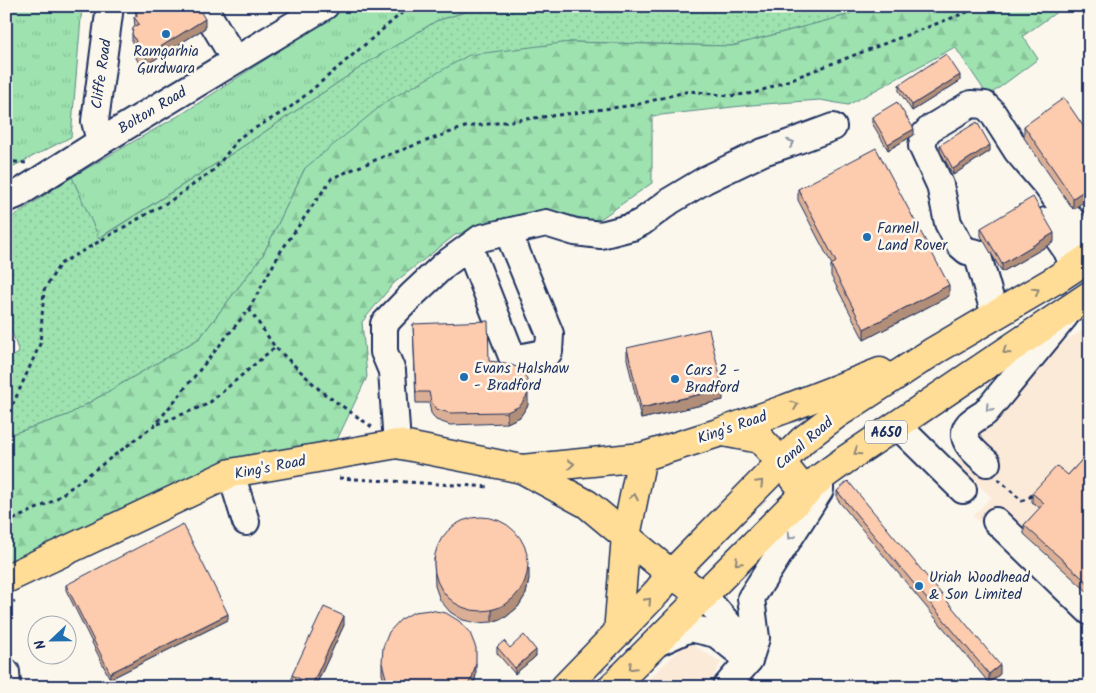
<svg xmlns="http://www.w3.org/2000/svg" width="1096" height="693" font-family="Kalam,sans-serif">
<defs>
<pattern id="grass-dots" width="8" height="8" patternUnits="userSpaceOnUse" patternTransform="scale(1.25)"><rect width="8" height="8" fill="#9de2af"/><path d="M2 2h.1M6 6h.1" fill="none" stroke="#87c299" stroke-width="1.8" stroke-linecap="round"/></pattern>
<pattern id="forest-firs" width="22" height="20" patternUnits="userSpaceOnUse" patternTransform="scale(1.25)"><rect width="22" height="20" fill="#9de2af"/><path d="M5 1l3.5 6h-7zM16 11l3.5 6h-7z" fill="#87c299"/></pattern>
<pattern id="park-tufts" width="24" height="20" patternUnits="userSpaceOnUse" patternTransform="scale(1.25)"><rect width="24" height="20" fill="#9de2af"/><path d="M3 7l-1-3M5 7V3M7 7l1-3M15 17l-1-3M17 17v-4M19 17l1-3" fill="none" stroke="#87c299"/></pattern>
</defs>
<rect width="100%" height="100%" fill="#fbf7ec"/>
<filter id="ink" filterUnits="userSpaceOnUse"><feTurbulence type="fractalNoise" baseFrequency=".02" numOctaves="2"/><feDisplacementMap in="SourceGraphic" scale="10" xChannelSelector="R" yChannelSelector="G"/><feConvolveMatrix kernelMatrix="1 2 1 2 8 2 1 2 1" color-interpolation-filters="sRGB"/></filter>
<g filter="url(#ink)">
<g fill="#fcead9">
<path d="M1090,326V625L973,516L991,497L955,463L1054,347Z"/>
<path d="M688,642L721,662L708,687H640Z"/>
</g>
<path fill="url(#grass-dots)" stroke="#5c8886" d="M484,6H868L844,16L731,46L570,42L305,168L263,255L200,338L68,415L6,436V360L19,353L6,314V221L72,177L100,238L242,147L370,61L436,21Z"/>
<path fill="url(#forest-firs)" stroke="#5c8886" d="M868,6H1065L1023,36L1038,59L988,96L955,47L848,105L820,100L751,105L652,116V183L596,222L562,213L517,215L455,235L394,283L362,322L367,377L335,444L6,567V436L68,415L200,338L263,255L305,168L387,101L469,55L570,42L731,46L844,16Z"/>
<g fill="url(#park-tufts)" stroke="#5c8886">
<path d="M6,6H82L71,137L6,170Z"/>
<path d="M351,6H484L436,21L370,61L242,147L99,238L72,177L185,112L329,18Z"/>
</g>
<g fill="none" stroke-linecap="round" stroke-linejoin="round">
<defs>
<g id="minor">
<path d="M203,6L235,60"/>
<path d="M100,142L95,121L110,6"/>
<path d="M6,199L16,195L100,142L325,6"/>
<path d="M1046,221L1067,251L1074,267"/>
<path d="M469,247L513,359L549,352L550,334L508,232"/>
<path d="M995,315L977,253L967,251L960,245L948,223L940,185L922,146L925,134L931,128L971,104L985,105L992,112L1017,151L1047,186L1090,246"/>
<path d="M897,425L963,490"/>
<path d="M397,444L392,371L384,352V324L412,295L444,265L481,238L546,223L575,232L601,235L632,227L642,222L670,201L705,180L763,152L790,143L833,127"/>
<path d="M987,463C977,454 956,439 969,424C973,420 980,416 985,413L1065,316"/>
<path d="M231,473L246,522"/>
<path d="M996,521L1090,612"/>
<path d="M704,596L738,635L743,646"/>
<path d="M657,643L690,628L716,634L749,660"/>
<path d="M6,672L7,687"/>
<path d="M726,687L749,660L756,638L751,598L820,490V478"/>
</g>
<g id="major">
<path d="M723,432L760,439L781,462L806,493"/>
<path d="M522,469L642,457L721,432L785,409L880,372"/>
<path d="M6,579L231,473L397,444L522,469L587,504L671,574L704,596"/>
<path d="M618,633L626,536L642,457"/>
<path d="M565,687L657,592L671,574L803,440L837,414L934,351L1055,280L1090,257"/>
<path d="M612,687L820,478L845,460L1090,295"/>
</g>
</defs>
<use href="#minor" stroke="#1b2f5e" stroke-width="30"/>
<use href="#major" stroke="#1b2f5e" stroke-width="31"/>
<g stroke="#1b2f5e" stroke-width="3" stroke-dasharray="4 4" stroke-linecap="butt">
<path d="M6,161L26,163"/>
<path d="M249,309L275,347L322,392L372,427"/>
<path d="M6,410L14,402L40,344L44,290L60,264L173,199L214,170L240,137L288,109L307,94L410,6"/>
<path d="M158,424L208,404L275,347"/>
<path d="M1090,428L1087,431L1090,434"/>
<path d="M339,478L490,487"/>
<path d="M998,479L1022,501L1030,497L1035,491"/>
<path d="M6,523L53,501L155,425L249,309L281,251L332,178L385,156L465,127L635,105L689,91L729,96L755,93L983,6"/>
<path d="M6,605L15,601"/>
</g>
<use href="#minor" stroke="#fbf7ec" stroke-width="26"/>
<use href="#major" stroke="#ffdd96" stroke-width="28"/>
</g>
<g fill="#daaf95" stroke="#1b2f5e">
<path d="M135,6H197L205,28L146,65H140L134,54V46L132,43V34L135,26L134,17L136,16Z"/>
<path d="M960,81L912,111L899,91V85Z"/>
<path d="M872,117L914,135L888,150L872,123Z"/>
<path d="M1024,126L1090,136L1073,209L1024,138Z"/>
<path d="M940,145L990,151L953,175L940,151Z"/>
<path d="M798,189L949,296L864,340L831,276V265H832L798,200Z"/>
<path d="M981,228L1054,242L1002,272L981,236Z"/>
<path d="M413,324L489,361L528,405L520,417L507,423L450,425L436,420L431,413L429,403H416Z"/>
<path d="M627,348L723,400L641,419L627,359Z"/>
<path d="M1090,451V594L1024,534V525L1040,508L1032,502V493L1068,475Z"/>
<path d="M837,491L1000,674L989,683L837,499Z"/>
<path d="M434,558L529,579L526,594L518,607L506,617L492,622L477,623L463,620L450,612L440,600L435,586Z"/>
<path d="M66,585L228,620L110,679L66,590Z"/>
<path d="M344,625L315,687H298L292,684V675Z"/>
<path d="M497,647L510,648L536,656L515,674L497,653Z"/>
<path d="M382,663L476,675L473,687H386L382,674Z"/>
</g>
<g fill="#b18e79" stroke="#1b2f5e">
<path d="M205,19V28L146,65V56Z"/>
<path d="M960,75V81L912,111V105Z"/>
<path d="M914,129V135L888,150V144Z"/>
<path d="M990,145V151L953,175V169Z"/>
<path d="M1090,187V198L1073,209V198Z"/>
<path d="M1054,233V242L1002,272V264Z"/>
<path d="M949,285V296L864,340V329Z"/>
<path d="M723,389V400L641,419V408Z"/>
<path d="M528,394V405L520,417L507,423V412Z"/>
<path d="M529,568V579L526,594L518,607L506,617L492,622V611Z"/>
<path d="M228,614V620L110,679V673Z"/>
<path d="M344,616V625L315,687H312V685Z"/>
<path d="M536,650V656L515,674V668Z"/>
<path d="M476,663V675L473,687H466Z"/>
<path d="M1000,665V674L989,683V674Z"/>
</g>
<g fill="#fdcbad" stroke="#1b2f5e">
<path d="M136,6H197L205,19L146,56L140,57L134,45L136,41L132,34L133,28L139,24L134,17L137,16Z"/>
<path d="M946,54L960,75L912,105L899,85Z"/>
<path d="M1064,98L1090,136V187L1073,198L1024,126Z"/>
<path d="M897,102L914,129L888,144L872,117Z"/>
<path d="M977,122L990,145L953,169L940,145Z"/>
<path d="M876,148L949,285L864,329L831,265L836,262L798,189Z"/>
<path d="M1033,197L1054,233L1002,264L981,228Z"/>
<path d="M488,321L489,361L506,363L522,369L527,380L528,394L520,406L507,412L450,413L436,409L431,402L429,392H416L413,324Z"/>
<path d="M709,329L723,389L641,408L627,348Z"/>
<path d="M1090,451V585L1024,525L1044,503L1032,493L1057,466L1068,475Z"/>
<path d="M848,481L1000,665L989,674L837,491Z"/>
<circle cx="481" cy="564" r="47"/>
<path d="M183,524L228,614L110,673L66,585Z"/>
<path d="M324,607L344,616L312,685L292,675Z"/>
<path d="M430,610L446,613L459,621L470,633L476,648V663L472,678L466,687H392L386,678L382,663L383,647L389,632L400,620L414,612Z"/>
<path d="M524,635L536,650L515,668L497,647L504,641L510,648Z"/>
</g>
<defs><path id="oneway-chevron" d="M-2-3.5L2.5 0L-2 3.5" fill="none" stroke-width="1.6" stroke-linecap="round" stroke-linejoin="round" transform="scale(1.25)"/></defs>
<g stroke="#8b93a5">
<use href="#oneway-chevron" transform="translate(791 143) rotate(-20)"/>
<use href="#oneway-chevron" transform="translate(989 408) rotate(132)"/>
<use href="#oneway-chevron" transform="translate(791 536) rotate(122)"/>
</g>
<g stroke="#8d867a">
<use href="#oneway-chevron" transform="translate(1036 291) rotate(-30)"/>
<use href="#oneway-chevron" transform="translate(1006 351) rotate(146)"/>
<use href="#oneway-chevron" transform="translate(795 405) rotate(-21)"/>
<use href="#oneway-chevron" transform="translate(857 452) rotate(146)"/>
<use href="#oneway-chevron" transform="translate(571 464) rotate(-6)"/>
<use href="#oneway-chevron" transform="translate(760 483) rotate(-45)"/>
<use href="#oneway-chevron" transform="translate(634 497) rotate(-79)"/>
<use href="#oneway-chevron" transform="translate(738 562) rotate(135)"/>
<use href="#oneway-chevron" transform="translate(648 601) rotate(-47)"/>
<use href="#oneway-chevron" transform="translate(632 667) rotate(134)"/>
</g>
</g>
<g fill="#1f6fb2" stroke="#fbf7ec" stroke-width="2">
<circle cx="166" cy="34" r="5"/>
<circle cx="867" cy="237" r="5"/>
<circle cx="464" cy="377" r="5"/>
<circle cx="675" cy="379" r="5"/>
<circle cx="919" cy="586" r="5"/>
</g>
<g text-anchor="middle" stroke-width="5" stroke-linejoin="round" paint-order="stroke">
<rect fill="#fbf7ec" stroke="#5e6b89" stroke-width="1" x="865" y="420.5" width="42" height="23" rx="4"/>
<g font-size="14" font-weight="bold" fill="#1b2f5e">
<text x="886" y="437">A650</text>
</g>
<g font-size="15" fill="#1b2f5e" stroke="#fbf7ec" text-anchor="start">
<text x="166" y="56" text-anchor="middle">Ramgarhia<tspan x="166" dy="17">Gurdwara</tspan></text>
<text x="877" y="233">Farnell<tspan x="877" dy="17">Land Rover</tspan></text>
<text x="474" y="373">Evans Halshaw<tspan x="474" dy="17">- Bradford</tspan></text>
<text x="685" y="375">Cars 2 -<tspan x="685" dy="17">Bradford</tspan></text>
<text x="929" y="582">Uriah Woodhead<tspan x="929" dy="17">&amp; Son Limited</tspan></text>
</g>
<g font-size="15" fill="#1b2f5e" stroke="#fbf7ec">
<text transform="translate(101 74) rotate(-82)" y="5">Cliffe Road</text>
<text transform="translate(152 110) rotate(-31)" y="5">Bolton Road</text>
<text transform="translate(732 427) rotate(-19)" y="5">King's Road</text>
<text transform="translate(804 443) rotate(-41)" y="5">Canal Road</text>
<text transform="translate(270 467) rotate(-11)" y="5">King's Road</text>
</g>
</g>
<rect width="1096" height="693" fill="none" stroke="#fbf7ec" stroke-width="25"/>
<rect x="12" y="12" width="1071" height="668" fill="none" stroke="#1b2f5e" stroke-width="2" filter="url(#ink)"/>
<g transform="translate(52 640) rotate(248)"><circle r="24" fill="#fbf7ec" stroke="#a1a7b3"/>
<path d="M0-4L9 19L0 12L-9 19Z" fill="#1f6fb2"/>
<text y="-8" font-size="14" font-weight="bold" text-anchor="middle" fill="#1b2f5e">N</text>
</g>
</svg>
